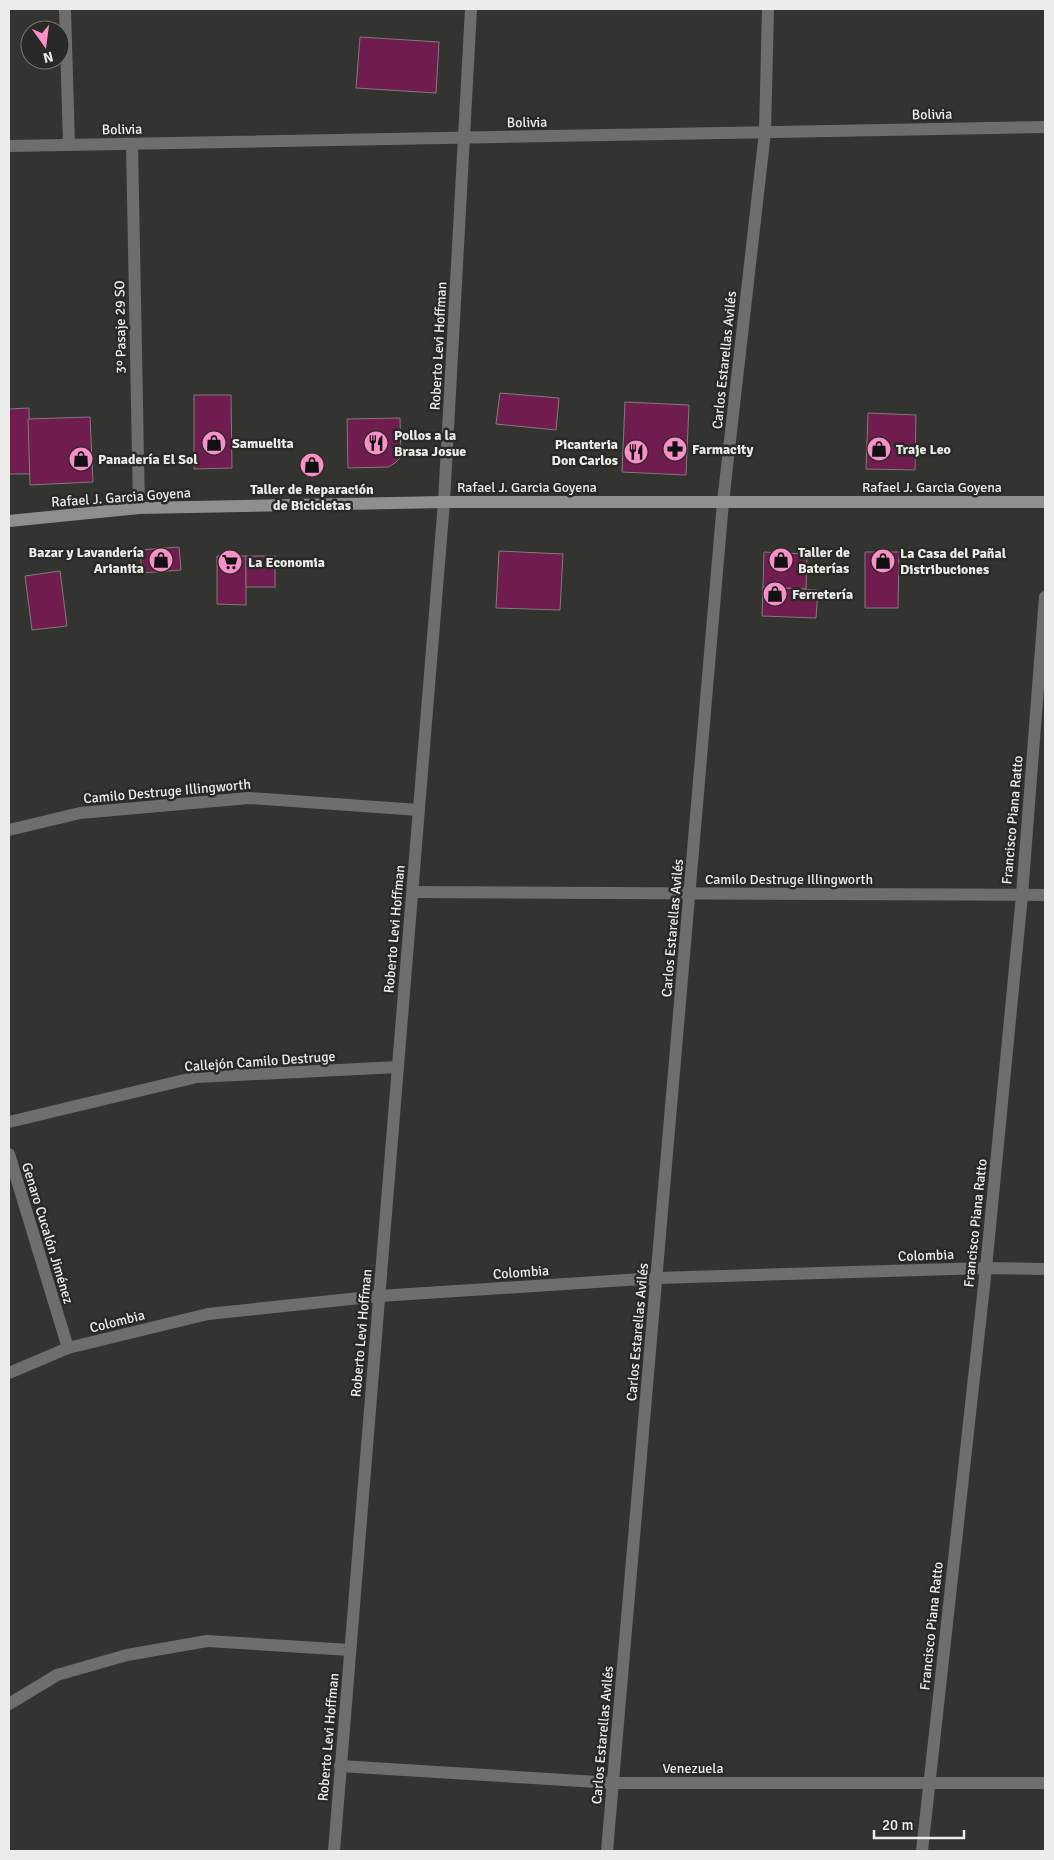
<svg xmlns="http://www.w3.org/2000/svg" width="1054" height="1860" font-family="Signika,sans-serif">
<rect width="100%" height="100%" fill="#333330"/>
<g fill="#701c4f" stroke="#7f7b7d">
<path d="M360,37L439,42L436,93L356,88Z"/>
<path d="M500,393L559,398L556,430L496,424Z"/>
<path d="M194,395H231L232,468L194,469Z"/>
<path d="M625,402L689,405L686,475L622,472Z"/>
<path d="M29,408L30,474H9V409Z"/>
<path d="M868,413L916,415L915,470L866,469Z"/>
<path d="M90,417L93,482L30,485L28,419Z"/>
<path d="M400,418L401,457L395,463L388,467L348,468L347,419Z"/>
<path d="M179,547L181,570L142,573L140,550Z"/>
<path d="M499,551L563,554L560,610L496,608Z"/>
<path d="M764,552L807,554L806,589L763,587Z"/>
<path d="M865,552H899L898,608H865Z"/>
<path d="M217,556H246V605L217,604Z"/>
<rect x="246" y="556" width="29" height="31"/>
<path d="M60,571L67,626L32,630L25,576Z"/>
<path d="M763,587L818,590L816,618L762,616Z"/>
</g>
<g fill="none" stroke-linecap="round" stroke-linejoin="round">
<g stroke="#6e6e6c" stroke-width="12">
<path d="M65,9L69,145"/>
<path d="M132,144L139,508"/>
<path d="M9,146L1045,127"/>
<path d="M9,830L80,813L249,798L419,810"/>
<path d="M413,892L1045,895"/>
<path d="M9,1122L197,1077L398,1067"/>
<path d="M9,1154L68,1348"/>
<path d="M9,1373L68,1348L208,1314L379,1296L657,1278L986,1268L1045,1269"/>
<path d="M9,1704L57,1675L127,1655L207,1641L350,1650"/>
<path d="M340,1766L613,1783H1045"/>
<path d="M334,1851L444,502L471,9"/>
<path d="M607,1851L723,502L765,132L768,9"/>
<path d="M922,1851L986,1268L1022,895L1045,597"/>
</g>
<path stroke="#8f8f8c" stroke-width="12" d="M9,521L139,508L444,502H1045"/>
</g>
<defs>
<symbol id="shop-disc" viewBox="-11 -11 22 22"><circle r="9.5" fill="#f98fc9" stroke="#292926"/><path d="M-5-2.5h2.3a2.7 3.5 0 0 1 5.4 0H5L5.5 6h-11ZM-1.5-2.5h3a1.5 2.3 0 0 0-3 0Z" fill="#111"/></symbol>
<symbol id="restaurant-disc" viewBox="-11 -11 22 22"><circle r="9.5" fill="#f98fc9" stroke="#292926"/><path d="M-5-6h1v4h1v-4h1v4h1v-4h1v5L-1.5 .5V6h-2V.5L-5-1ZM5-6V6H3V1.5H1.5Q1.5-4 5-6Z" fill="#111"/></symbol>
<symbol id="pharmacy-disc" viewBox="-11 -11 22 22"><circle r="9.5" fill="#f98fc9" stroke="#292926"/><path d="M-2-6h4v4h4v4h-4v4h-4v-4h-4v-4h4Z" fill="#111"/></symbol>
<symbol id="supermarket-disc" viewBox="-11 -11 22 22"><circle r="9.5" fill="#f98fc9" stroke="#292926"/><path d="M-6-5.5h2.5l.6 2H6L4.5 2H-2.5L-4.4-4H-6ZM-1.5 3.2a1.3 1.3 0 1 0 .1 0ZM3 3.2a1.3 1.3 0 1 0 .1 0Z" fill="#111"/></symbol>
</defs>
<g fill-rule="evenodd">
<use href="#shop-disc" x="200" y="429" width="28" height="28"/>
<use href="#restaurant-disc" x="362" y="429" width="28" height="28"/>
<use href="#pharmacy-disc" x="661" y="435" width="28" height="28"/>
<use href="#shop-disc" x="865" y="435" width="28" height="28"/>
<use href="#restaurant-disc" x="622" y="438" width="28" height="28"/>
<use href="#shop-disc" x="67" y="445" width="28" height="28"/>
<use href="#shop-disc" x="298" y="451" width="28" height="28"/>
<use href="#shop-disc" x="147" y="546" width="28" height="28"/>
<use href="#shop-disc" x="767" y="546" width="28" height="28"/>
<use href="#shop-disc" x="869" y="547" width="28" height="28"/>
<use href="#supermarket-disc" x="216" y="548" width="28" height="28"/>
<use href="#shop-disc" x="761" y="580" width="28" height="28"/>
</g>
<g text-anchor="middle" stroke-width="5" stroke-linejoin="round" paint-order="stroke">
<g font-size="14" fill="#ececea" stroke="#292926">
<text transform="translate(932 114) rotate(-1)" y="5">Bolivia</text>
<text transform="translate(527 122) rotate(-1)" y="5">Bolivia</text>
<text transform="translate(122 129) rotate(-1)" y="5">Bolivia</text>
<text transform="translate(120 327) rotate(-91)" y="5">3º Pasaje 29 SO</text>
<text transform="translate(438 346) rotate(-87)" y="5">Roberto Levi Hoffman</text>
<text transform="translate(724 360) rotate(-84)" y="5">Carlos Estarellas Avilés</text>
<text x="527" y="492">Rafael J. Garcia Goyena</text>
<text x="932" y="492">Rafael J. Garcia Goyena</text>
<text transform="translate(121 497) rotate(-4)" y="5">Rafael J. Garcia Goyena</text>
<text transform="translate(167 791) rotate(-5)" y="5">Camilo Destruge Illingworth</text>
<text transform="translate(1012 820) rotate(-85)" y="5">Francisco Piana Ratto</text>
<text x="789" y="884">Camilo Destruge Illingworth</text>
<text transform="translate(672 928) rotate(-85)" y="5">Carlos Estarellas Avilés</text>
<text transform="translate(394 929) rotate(-85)" y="5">Roberto Levi Hoffman</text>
<text transform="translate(260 1061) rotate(-4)" y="5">Callejón Camilo Destruge</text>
<text transform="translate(975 1223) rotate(-84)" y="5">Francisco Piana Ratto</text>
<text transform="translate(48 1233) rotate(73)" y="5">Genaro Cucalón Jiménez</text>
<text transform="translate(926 1255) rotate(-2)" y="5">Colombia</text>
<text transform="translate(521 1272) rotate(-4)" y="5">Colombia</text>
<text transform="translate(117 1321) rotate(-14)" y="5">Colombia</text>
<text transform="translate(637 1332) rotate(-85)" y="5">Carlos Estarellas Avilés</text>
<text transform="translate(361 1333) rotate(-85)" y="5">Roberto Levi Hoffman</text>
<text transform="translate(931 1626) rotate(-84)" y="5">Francisco Piana Ratto</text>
<text transform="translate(602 1735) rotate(-85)" y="5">Carlos Estarellas Avilés</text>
<text transform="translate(328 1737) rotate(-85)" y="5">Roberto Levi Hoffman</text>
<text x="693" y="1773">Venezuela</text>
</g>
<g font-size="14" font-weight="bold" fill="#ececea" stroke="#292926" text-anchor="start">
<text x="394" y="440">Pollos a la<tspan x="394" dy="16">Brasa Josue</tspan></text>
<text x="232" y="448">Samuelita</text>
<text x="618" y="449" text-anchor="end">Picanteria<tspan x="618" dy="16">Don Carlos</tspan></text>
<text x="692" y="454">Farmacity</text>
<text x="896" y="454">Traje Leo</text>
<text x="98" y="464">Panadería El Sol</text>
<text x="312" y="494" text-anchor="middle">Taller de Reparación<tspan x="312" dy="16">de Bicicletas</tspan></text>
<text x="144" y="557" text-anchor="end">Bazar y Lavandería<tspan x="144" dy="16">Arianita</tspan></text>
<text x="798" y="557">Taller de<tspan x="798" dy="16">Baterías</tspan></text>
<text x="900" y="558">La Casa del Pañal<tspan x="900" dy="16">Distribuciones</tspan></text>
<text x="248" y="567">La Economia</text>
<text x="792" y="599">Ferretería</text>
</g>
</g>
<rect width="1054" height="1860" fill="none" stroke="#ececea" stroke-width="20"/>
<g transform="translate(45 45) rotate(166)"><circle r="24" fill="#292926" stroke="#777774"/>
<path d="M0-4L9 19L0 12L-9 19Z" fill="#f98fc9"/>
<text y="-8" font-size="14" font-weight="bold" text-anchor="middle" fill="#ececea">N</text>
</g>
<path d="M874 1830v8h90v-8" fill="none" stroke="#ececea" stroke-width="2.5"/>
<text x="882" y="1830" font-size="15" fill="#ececea" stroke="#292926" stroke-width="4" paint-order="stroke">20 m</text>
</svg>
